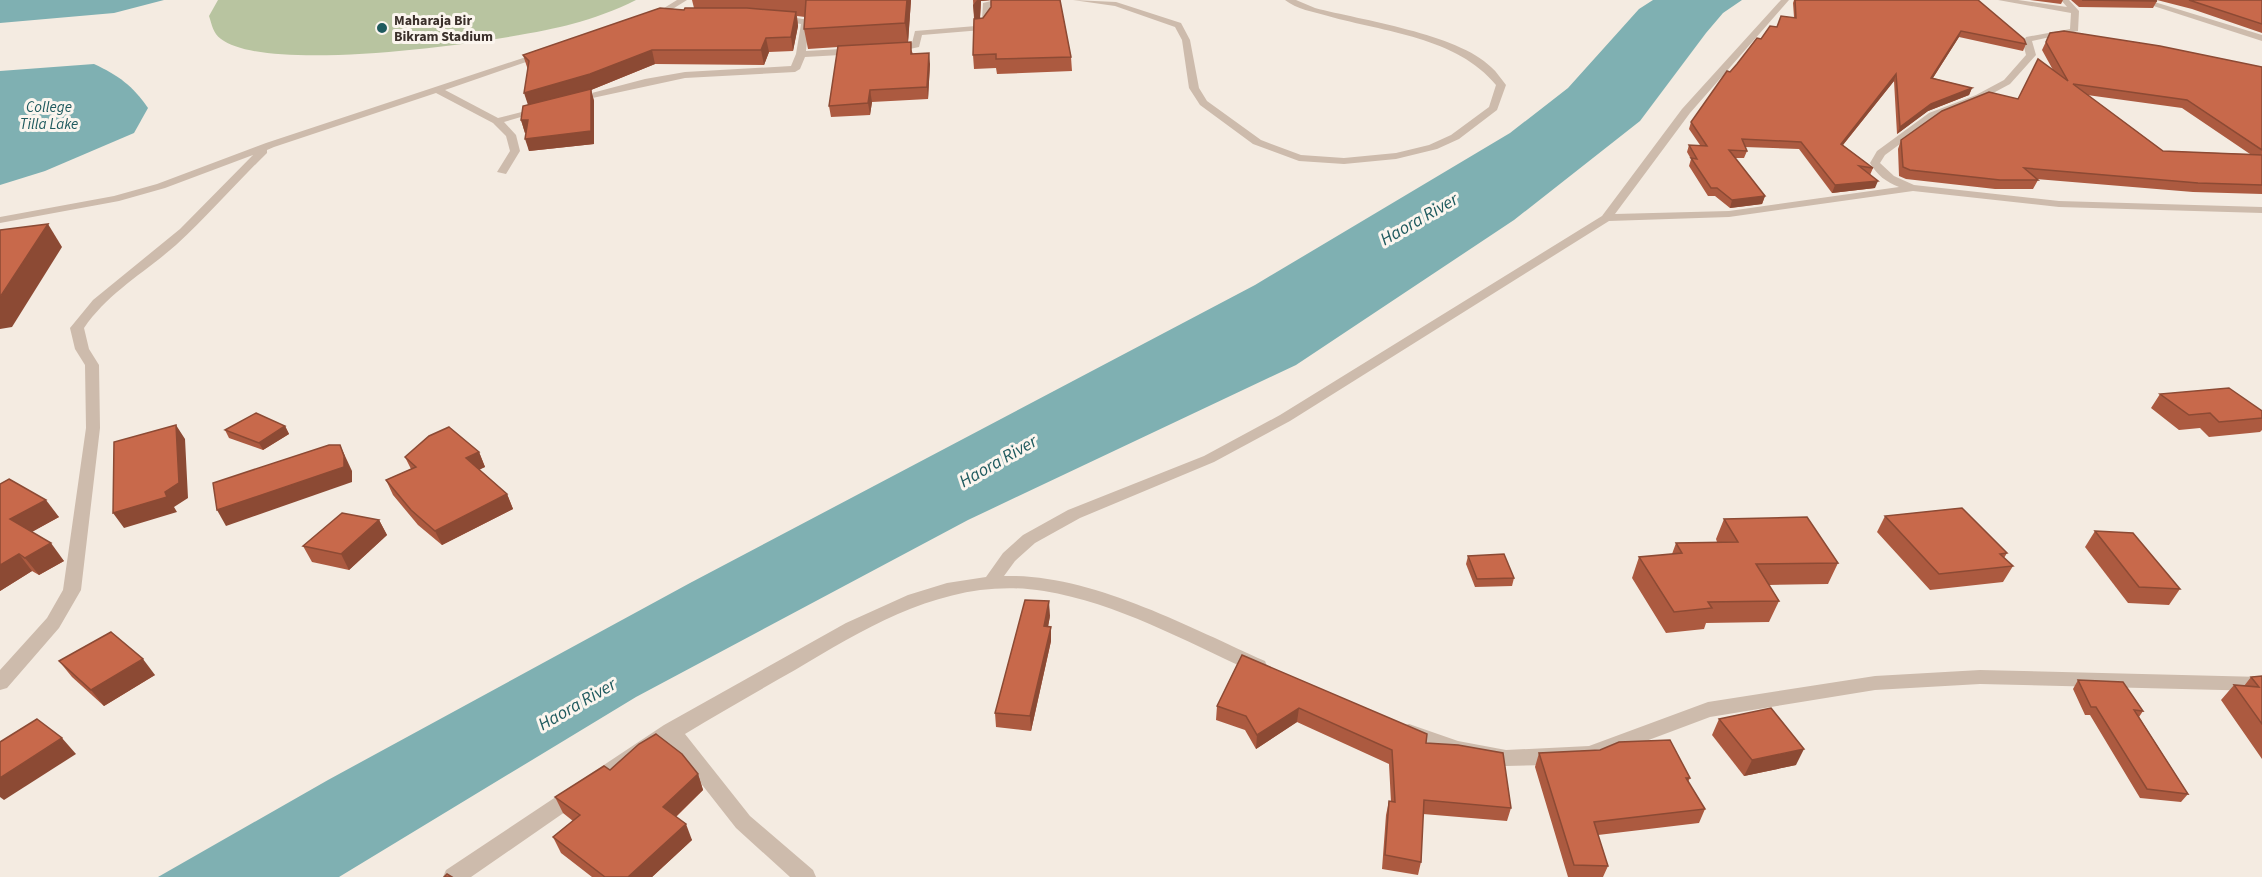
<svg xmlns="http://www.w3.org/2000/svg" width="2262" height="877" font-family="'Source Sans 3',sans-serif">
<rect width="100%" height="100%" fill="#f4ebe1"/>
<path fill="#b8c4a0" d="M218,0H636C616,10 594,18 572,24C510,41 269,76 221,39C213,33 212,25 209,16Z"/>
<g fill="#7fb0b2">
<path d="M0,0H164L114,13L0,23Z"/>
<path d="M1653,0H1742L1723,13L1706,33L1640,121L1514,220L1296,365L968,520L636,697L339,877H158L328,780L690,583L1255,285L1510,133L1568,88L1639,9Z"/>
<path d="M94,64C118,75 133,86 148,108L134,133L45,171L0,185V71Z"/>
</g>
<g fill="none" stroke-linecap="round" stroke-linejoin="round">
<g fill="#cdbbac" fill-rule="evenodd">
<path d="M677,0H687L655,20L648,18Z"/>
<path d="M995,0H1008L990,6V19L982,30L922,35L919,47L891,53L887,50L912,43L915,31L976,26L982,19L983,3Z"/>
<path d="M1073,0L1116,2L1181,23L1190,40L1199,88L1207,101L1261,140L1301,155L1344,158L1396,153L1429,145L1451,135L1489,107L1496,85C1457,37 1384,32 1328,16C1314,12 1296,9 1285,0H1296L1315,8C1361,20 1458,34 1491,67C1497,72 1501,79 1506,85L1497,110L1459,139L1437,149L1396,159L1344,164L1299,161L1253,144L1200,105L1189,88L1182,40L1175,27L1115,6Z"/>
<path d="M1781,0H1789L1690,113L1615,214L1729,211L1899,187C1886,182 1877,175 1870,163L1877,151L1929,113L1976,95L2004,80L2026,55L2023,43L2026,37L2070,29L2071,13L1998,0H2018L2067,7L2061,0H2069L2079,11L2078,31L2032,41L2036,55L2010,84L1982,99L1937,117L1885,155L1880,163L1894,176L1914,185L2059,201L2262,207V213L2059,207L1913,191L1729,217L1609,221L1290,421L1214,462L1080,518L1035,543L1015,561L1004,576C1089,573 1189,627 1265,661L1267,666L1265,671L1258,673L1251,671C1185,641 1117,603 1044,591C951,576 872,624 795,670C758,691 721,712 685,734L750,816L813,870L816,877H790L736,828L670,744L575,805L471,877H443L446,870L664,725L846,623L908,595L947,583L986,577L1003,553L1023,535L1068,510L1204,456L1280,415L1602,216L1682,109Z"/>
<path d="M2135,0H2148L2262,35V41Z"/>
<path d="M779,15L809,20L806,51L858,48L862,51L858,54L805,57L800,69L795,72L685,78L574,102L569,99L645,79L685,72L791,66L796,54L801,24L776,20V16Z"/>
<path d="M541,52L549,54L445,90L498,118L545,106V110L504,122L516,135L520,151L506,174L497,172L510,151L506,136L493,123L436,93L274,147L267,150V153C236,183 208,216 176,245C144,273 108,293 84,328L89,349L99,365L100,428L81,590L59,628L7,688L0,690V670L47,618L63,590L86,428L85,365L75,349L70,328L93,300L180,229L253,155L165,188L119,201L0,223V217L114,196L157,184L266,143Z"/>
<path d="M1980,670L2262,677V691L1980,684L1875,690L1710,717L1590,762L1550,765L1506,766L1457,757L1402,738L1399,732L1402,726L1409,724L1458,741L1506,750L1589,746L1708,702L1875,676Z"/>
</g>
</g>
<g fill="#ac5a40" fill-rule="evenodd">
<path d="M692,0H911L908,42L913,54L930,64L928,99L872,102L870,115L831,117L829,106L838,47L808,49L804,29L805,17L797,16L798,26L793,51L769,52L764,65L655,64L591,90L594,101V144L529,151L526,132L525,133L521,120L528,105V70L523,55L694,8Z"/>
<path d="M973,0H1060L1071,57L1072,71L997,74L996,68L974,69L973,55L974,19ZM991,0V7L983,18H980L981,1Z"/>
<path d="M1794,0H1978L2026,44L2023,51L1959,37L1933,78L1972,88L1969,95L1928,111L1897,134L1894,81L1843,145L1873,168L1870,175L1875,188L1832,193L1799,149L1745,147L1747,151L1744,158H1735L1765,196L1762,204L1730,208L1715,196H1708L1689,166L1691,159L1687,152L1689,145H1700L1689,129L1691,122L1730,72L1761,39L1794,17L1793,3Z"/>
<path d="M2030,0H2063L2061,4Z"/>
<path d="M2071,0H2154L2157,1L2153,8L2079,7Z"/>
<path d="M2157,0H2262V33L2192,9Z"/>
<path d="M2050,33L2262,67V194L2193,192L2036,179L2038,180L2033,189H1995L1906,179L1899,176L1898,149L1901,140L2018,99L2053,70L2042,50ZM2087,95L2182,108L2250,154L2163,151Z"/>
<path d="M2160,394L2262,411V430L2260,432L2209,437L2200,428L2179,430L2151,408Z"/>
<path d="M285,426L289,434L263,450L229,438L225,430Z"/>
<path d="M479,452L485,467L479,469L507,494L513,509L442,545L418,525L393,495L386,480L411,469L405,457Z"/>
<path d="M0,484L59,517L31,532L64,561L39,575L32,571L0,591Z"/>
<path d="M1885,516L2007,553L2004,558L2013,566L2003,582L1930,590L1877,532Z"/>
<path d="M1724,519L1838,563L1828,584L1769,585L1779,601L1769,622L1706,623L1704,629L1666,633L1632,578L1639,557L1672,554L1676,543L1717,542L1716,539Z"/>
<path d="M379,520L387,535L349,570L312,562L303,546Z"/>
<path d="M2095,531L2180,589L2169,605L2128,603L2085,547Z"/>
<path d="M1468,556L1514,578L1512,586L1475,587L1466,564Z"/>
<path d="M1050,616L1048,627H1051V641L1031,731L996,727L995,713Z"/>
<path d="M1242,655L1426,743L1511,808L1507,821L1423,814L1421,862L1418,875L1382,869L1386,815L1389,801L1391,802L1389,764L1297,722L1256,749L1245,730L1216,720L1217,706Z"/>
<path d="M59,661L155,675L104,706L72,677Z"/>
<path d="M2262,676V759L2221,700L2234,685L2244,686L2251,677Z"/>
<path d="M2078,680L2143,711L2139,717L2188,794L2181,802L2140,798L2090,715H2085L2073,689Z"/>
<path d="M1719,719L1796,765L1744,776L1712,735Z"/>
<path d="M1539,753L1690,778L1688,782L1705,809L1699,823L1598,835L1608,866L1603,877H1568L1535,767Z"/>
<path d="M610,770L698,774L703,790L676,817L692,840L652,877H592L561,853L553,837L573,821L563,813L555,797Z"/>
</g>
<g fill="#8c4a34">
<path d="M907,0H911L908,43L905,23Z"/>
<path d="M977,0H992L981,1L980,18L975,24L973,5Z"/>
<path d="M796,12L798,26L793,51L791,37Z"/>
<path d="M1961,31L1959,37L1929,84L1931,78Z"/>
<path d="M766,38L769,52L764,65L761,50Z"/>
<path d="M652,50L655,64L591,90L594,101V144L529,151L525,139L591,131L529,108L524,93Z"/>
<path d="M929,53L930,64L928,99L927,87Z"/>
<path d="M1896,74L1894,81L1838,151L1841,144Z"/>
<path d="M1972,88L1969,95L1928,111L1897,134L1900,127L1931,104Z"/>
<path d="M870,90L872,102L870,115L868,103Z"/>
<path d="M521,120H528L532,132L525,133Z"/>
<path d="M1878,181L1875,188L1832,193L1835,185Z"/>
<path d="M1765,196L1762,204L1730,208L1732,200Z"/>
<path d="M48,224L62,247L12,327L0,329V297Z"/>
<path d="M176,425L185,439L188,498L174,507L177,512L124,528L113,513Z"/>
<path d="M285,426L289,434L263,450L259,443Z"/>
<path d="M340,445L352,471V482L226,526L217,510Z"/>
<path d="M479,452L485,467L473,473L466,458Z"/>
<path d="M507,494L513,509L442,545L435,531Z"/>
<path d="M46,500L59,517L23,537L10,519Z"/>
<path d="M379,520L387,535L349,570L341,554Z"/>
<path d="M51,543L64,561L39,575L25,558Z"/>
<path d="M19,554L32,571L0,591V565Z"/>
<path d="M1049,601L1050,616L1045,641L1044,626Z"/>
<path d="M1051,627V641L1031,731L1030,716Z"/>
<path d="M143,659L155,675L104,706L91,690Z"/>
<path d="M1299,708L1297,722L1256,749L1257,735Z"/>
<path d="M62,738L76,754L4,800L0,797V778Z"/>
<path d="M1804,749L1796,765L1744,776L1752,760Z"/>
<path d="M698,774L703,790L669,823L663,807Z"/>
<path d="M686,824L692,840L652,877H628Z"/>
</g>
<g fill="#c8694b" stroke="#8c4a34" stroke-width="1.5">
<path d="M806,0H907L905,23L804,29Z"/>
<path d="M991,0H1060L1071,57L996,59V54L973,55L974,19L983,18L991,7Z"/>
<path d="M1795,0H1978L2024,39L2026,44L1961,31L1931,78L1972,88L1931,104L1900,127L1896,74L1841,144L1873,168L1859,166L1878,181L1835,185L1801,142L1742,139L1747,151L1729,150L1765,196L1732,200L1717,188H1711L1691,158L1697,159L1689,145L1707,146L1691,122L1727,71L1730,72L1737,64L1757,38L1761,39L1770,26L1777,27L1781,16L1796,18Z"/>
<path d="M2082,0H2154L2157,1Z"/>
<path d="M2189,0H2262V24L2195,2Z"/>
<path d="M660,8L684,10L685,8H747L796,12L791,37L766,38L761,50H652L590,74L524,93L529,61L523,55Z"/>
<path d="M2064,31L2160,46L2262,67V150L2187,100L2073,84L2163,151L2262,155V185L2198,183L2024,168L2038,180H2000L1910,170L1903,167L1901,140L1942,111L1989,92L2018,99L2038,59L2068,81L2046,42L2050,33Z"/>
<path d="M911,42V54L929,53L927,87L870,90L868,103L829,106L838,46Z"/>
<path d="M591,89V131L525,139L528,120H521L523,106Z"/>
<path d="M48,224L0,297V230Z"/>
<path d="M2229,388L2262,411V418L2219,422L2210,413L2189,415L2160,394Z"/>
<path d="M256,413L285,426L259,443L225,430Z"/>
<path d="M176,425L179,483L165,492L167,497L113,513L114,442Z"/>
<path d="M449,427L479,452L466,458L507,494L435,531L411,510L386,480L416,467L405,457L429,436Z"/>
<path d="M329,445H340L344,456V467L217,510L213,483Z"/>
<path d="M9,479L46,500L10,519L51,543L25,558L19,554L0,565V484Z"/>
<path d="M1962,508L2007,553L2000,554L2013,566L1939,574L1885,516Z"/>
<path d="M342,513L379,520L341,554L303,546Z"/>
<path d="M1807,517L1838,563L1756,564L1779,601L1708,602L1712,608L1674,612L1639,557L1682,553L1676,543L1738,542L1724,519Z"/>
<path d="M2095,531L2133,533L2180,589L2139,587Z"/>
<path d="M1504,554L1514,578L1477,579L1468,556Z"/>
<path d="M1025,600L1049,601L1044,626L1051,627L1030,716L995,713Z"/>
<path d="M111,632L143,659L91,690L59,661Z"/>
<path d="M1242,655L1427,734L1426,743L1458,745L1503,753L1511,808L1424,800L1421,862L1385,855L1389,801L1395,802L1392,750L1299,708L1257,735L1246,716L1217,706Z"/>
<path d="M2262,676V724L2234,685L2259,687L2251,677Z"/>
<path d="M2078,680L2123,682L2143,711L2134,710L2188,794L2147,789L2096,707H2091Z"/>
<path d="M1771,708L1804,749L1752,760L1719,719Z"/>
<path d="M37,719L62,738L0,778V742Z"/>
<path d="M656,734L682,754L698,774L663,807L686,824L628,877H605L553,837L580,815L555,797L604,766L610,770L639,744Z"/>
<path d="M1670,740L1690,778H1686L1705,809L1594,822L1608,866L1574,865L1539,753L1600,750L1619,742Z"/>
<path d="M447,874L452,877H444Z"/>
</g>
<circle fill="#1f5a5e" stroke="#fbf5ee" stroke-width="2" cx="382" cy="28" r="6"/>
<g text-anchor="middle" stroke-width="6" stroke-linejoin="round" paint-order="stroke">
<g font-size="14" font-weight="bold" fill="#3b302b" stroke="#fbf5ee" text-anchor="start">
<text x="394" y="25">Maharaja Bir<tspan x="394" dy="16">Bikram Stadium</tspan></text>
</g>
<g font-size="15" font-style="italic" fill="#1f5a5e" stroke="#fbf5ee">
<text x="49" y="112">College<tspan x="49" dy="17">Tilla Lake</tspan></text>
</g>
<g font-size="18" font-style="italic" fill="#1f5a5e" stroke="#fbf5ee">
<text transform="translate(1419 219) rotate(-30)" y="6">Haora River</text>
<text transform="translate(998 461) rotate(-30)" y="6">Haora River</text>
<text transform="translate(577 704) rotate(-30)" y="6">Haora River</text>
</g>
</g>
</svg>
